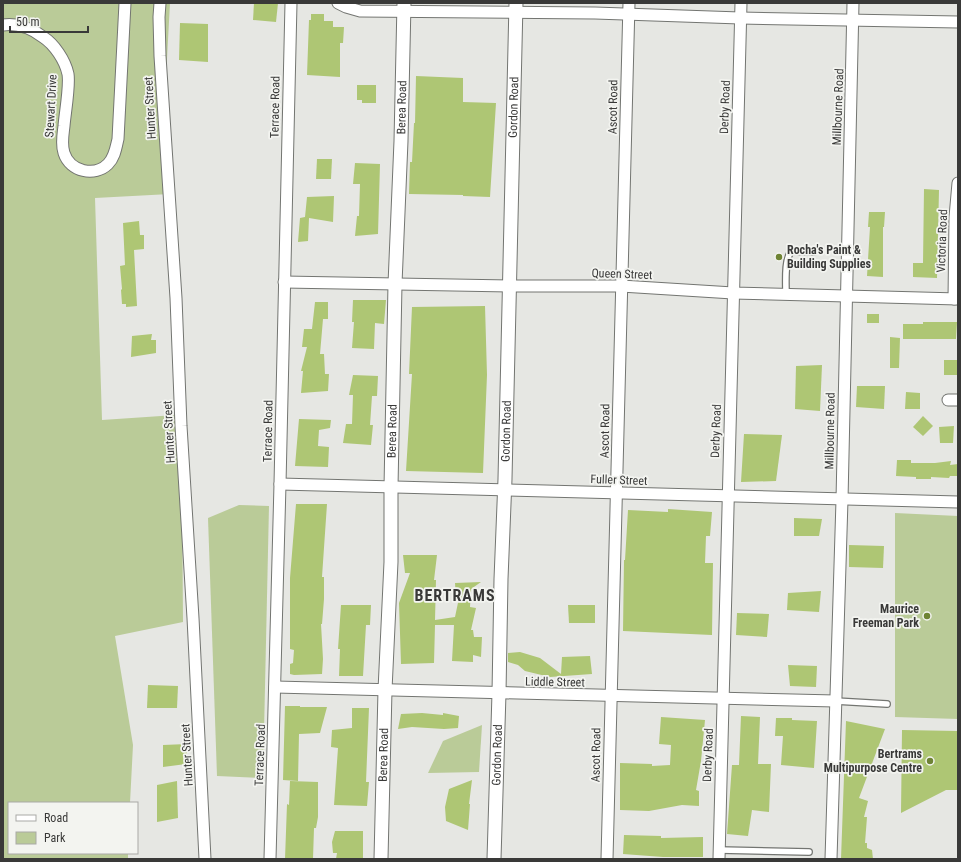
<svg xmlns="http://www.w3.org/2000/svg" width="961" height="862" font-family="'Roboto Condensed',sans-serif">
<rect width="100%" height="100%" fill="#e6e7e3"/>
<g fill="#bacb98">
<path d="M3,3H170L163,133L170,194L95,198L102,420L176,415L182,488L183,622L115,636L133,745L130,803H9V853H128V859H3Z"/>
<path d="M239,505L269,506L263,778L217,776L208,518Z"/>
<path d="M895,513L958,516V719L895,717Z"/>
<path d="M482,725L479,772L428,773L443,741Z"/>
</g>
<g fill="#aec674">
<path d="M254,3H278L276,22L253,20Z"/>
<path d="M311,14H324V21H333V27H344L343,43H340V77L307,75L309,20H311Z"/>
<path d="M180,23L208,24V62L179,60Z"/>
<path d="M416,76L463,78V102L496,103L490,197L463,196V195L409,194L410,162H412L414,123H415Z"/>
<path d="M357,85H376V103H362V100H357Z"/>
<path d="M317,159H332L331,179H316Z"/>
<path d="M355,163L380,164L378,234L355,236L357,216H359L360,184H353Z"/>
<path d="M924,189L939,190L937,278L913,277V263H923Z"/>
<path d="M334,196L333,222L309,218L308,241L298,242L300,218L305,217L307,197Z"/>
<path d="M869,212H885L884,227H883V277L867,276L870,227H868Z"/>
<path d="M139,221L140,235H144V249L134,250L137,306L126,307V304H122L121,290L122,289L120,266L125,265L123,223Z"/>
<path d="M353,300H386L384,324L375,323L374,349L352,348L354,322H352Z"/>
<path d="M315,302H328V319H323L320,354H324L325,374H329L328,391L301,393L303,371H301L307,347H302L304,329H312Z"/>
<path d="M485,306L487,375L483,473L406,471L412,374H409L412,307Z"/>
<rect x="867" y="314" width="12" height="9"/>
<path d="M923,322H957L956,339H903V324H923Z"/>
<path d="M152,334L151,340H156V353L131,357L132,336Z"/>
<path d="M890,337L900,338L899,368H890Z"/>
<rect x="944" y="360" width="14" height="15"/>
<path d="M822,365L820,411L795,409L796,366Z"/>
<path d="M353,375L378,376L377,396H372L370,425H373L371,445L343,443L346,424H352L353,395H349Z"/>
<path d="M857,386H885L884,409L856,407Z"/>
<path d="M906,392L920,393V409H905Z"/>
<path d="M923,416L933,426L923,436L913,427Z"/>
<path d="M299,419L331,420L330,428L319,430L318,446L329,447L328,467L295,466Z"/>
<path d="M954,426L953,443H940L939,427Z"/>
<path d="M744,434L782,435L776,481L741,482Z"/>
<path d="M897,460H911V463H935L951,461L950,465L958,464V476H950L949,478L931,477V479H916V477L896,476Z"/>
<path d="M296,504H327L322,577H324V599L322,624H321L323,659L322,674L294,675L290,674V664L293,663L294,650L290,649V578Z"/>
<path d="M668,509L712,512L710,536H706L705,563H713L712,635L623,631L624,560H625L628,510L668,512Z"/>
<path d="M794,518L822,519L819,536H794Z"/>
<path d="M849,545L884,546L883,568L849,567Z"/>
<path d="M403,555H437L434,580H436L435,620L455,617L459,598H456L455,583L481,582L471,589L470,607L476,608L471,630H473L474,637H482L481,657L473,655V662L452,661L454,625H435L434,663L401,664L399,603L410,573H405Z"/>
<path d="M821,591L819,612L787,610L788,593Z"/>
<path d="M341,605H371L370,625H366L363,676H339L340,649H338Z"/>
<path d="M568,605H595V623H569Z"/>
<path d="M737,613L769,614L767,637L736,635Z"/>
<path d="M520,652L540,658L561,674L562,657L590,656L592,674L550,677L525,671L518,665L508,662V653Z"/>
<path d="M788,665L817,666L816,687L790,686Z"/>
<path d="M148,685L178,686L177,708H147Z"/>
<path d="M285,706H300V707H327L320,733L299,734L298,781L283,780Z"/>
<path d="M352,708H369L366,782H369L367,806L334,805L338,748L331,747L332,730L352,728Z"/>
<path d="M422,713L443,715V713L459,716L458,728L444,729L412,727L398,729L401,714Z"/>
<path d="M741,716L760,717L758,764H771L769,812L752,810L748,836L727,834L732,765H739Z"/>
<path d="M661,717L705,720L701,761L696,790L699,791V806L682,805L649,811L620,810V763L652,764V766L670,765L671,745L659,744Z"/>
<path d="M776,718H792V720L817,721L814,768L781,765L783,736H775Z"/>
<path d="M846,721L885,729L859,798L868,801L864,817H867L865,843H867V848L872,850L873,859H841Z"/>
<path d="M902,730L958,731V790H946L901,813Z"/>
<path d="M187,744L186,764L163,767V745Z"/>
<path d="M472,780L469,804H470L468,830L446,821L445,807L449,789Z"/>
<path d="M177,781L178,818L157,822V785Z"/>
<path d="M290,781L318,782V817L316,828H314L313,859H285L287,804L289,805Z"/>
<path d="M335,831H363V859H336L337,853H333L332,842Z"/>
<path d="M624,835L661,836V838L703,837V857H663L623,854Z"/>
</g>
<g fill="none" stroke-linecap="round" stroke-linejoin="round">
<defs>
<g id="service">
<path d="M786,294C786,284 784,257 792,251L814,252"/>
<path d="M835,701L887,704"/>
<path d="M719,850L809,852"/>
</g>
<g id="minor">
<path d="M160,3L159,17L160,56L176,298L181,426L193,618L205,859"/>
<path d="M338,3L346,7L360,11L595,13L740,18L958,22"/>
<path d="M3,25C18,23 31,28 43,37C54,44 65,60 68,74C70,86 65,113 64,126C63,135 61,144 64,153C70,172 95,177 108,164C115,157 116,147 118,139L125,3"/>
<path d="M284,282L510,286H621L733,293L958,299"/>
<path d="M954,299L955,217L958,183"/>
<path d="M948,400H958"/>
<path d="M280,484L958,502"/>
<path d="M275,687L835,701"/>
<path d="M270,859L280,484L291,3"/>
<path d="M607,859L629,3"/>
<path d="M719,859L741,3"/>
<path d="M831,859L842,500L853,3"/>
</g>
<g id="tertiary">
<path id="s1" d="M381,859L385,690L391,562V487L395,284L401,141L404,3"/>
<path id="s2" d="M494,859L499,693L501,579L505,479L516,3"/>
</g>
</defs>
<use href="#service" stroke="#737571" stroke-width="8"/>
<use href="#minor" stroke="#737571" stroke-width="13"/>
<use href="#tertiary" stroke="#737571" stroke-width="15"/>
<use href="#service" stroke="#fff" stroke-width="5.5"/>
<use href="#minor" stroke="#fff" stroke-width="11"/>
<use href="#tertiary" stroke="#fff" stroke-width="13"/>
</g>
<g fill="#6e8334" stroke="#f3f4f0" stroke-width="1.5">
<circle cx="779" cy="257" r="4"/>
<circle cx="927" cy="616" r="4"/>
<circle cx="930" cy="761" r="4"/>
</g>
<g text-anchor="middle" stroke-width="3.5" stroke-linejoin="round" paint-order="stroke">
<g font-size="12" fill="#393938" stroke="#f3f4f0">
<text transform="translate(51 106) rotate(-87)" y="4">Stewart Drive</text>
<text transform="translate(275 107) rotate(-89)" y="4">Terrace Road</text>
<text dy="4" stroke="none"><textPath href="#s1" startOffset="752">Berea Road</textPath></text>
<text dy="4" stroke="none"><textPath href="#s2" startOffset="752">Gordon Road</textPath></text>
<text transform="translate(613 107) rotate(-89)" y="4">Ascot Road</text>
<text transform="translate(725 107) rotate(-88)" y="4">Derby Road</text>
<text transform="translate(838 107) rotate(-88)" y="4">Millbourne Road</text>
<text transform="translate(150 108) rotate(-93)" y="4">Hunter Street</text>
<text transform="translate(942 241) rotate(-88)" y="4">Victoria Road</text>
<text transform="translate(622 274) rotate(2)" y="4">Queen Street</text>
<text transform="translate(268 431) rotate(-89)" y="4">Terrace Road</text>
<text dy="4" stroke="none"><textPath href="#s1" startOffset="428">Berea Road</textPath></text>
<text dy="4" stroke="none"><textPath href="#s2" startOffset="428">Gordon Road</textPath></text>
<text transform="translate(605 431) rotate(-89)" y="4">Ascot Road</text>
<text transform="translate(716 431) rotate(-88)" y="4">Derby Road</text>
<text transform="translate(830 431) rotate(-89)" y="4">Millbourne Road</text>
<text transform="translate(169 432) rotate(-93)" y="4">Hunter Street</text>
<text transform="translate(619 480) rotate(2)" y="4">Fuller Street</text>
<text transform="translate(555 682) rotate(1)" y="4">Liddle Street</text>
<text transform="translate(187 755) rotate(-93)" y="4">Hunter Street</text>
<text transform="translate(260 755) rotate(-88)" y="4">Terrace Road</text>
<text dy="4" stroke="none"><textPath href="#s1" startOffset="104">Berea Road</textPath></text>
<text dy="4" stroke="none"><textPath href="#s2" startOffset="104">Gordon Road</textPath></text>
<text transform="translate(596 755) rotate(-89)" y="4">Ascot Road</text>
<text transform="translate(708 755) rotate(-88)" y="4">Derby Road</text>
</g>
<g font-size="12" font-weight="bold" fill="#393938" stroke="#f3f4f0" text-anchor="end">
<text x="787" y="254" text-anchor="start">Rocha's Paint &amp;<tspan x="787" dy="14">Building Supplies</tspan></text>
<text x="919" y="613">Maurice<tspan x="919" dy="14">Freeman Park</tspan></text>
<text x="922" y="758">Bertrams<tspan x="922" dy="14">Multipurpose Centre</tspan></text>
</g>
<g font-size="16" font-weight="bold" letter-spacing="1" fill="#393938" stroke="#f3f4f0">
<text x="455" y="601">BERTRAMS</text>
</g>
</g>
<rect width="961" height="862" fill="none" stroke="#393938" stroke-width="8"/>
<rect x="8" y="802" width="130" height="52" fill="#f3f4f0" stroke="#a9a9a6"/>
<rect x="16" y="815" width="20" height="6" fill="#ffffff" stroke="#a9a9a6"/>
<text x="44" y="822" font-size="12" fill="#393938">Road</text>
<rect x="16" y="832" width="20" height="12" fill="#bacb98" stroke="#a9a9a6"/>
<text x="44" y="842" font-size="12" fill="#393938">Park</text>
<path d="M10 26v6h78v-6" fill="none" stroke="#393938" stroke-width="2"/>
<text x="16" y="26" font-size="12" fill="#393938" stroke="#f3f4f0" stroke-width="3" paint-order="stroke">50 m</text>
</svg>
